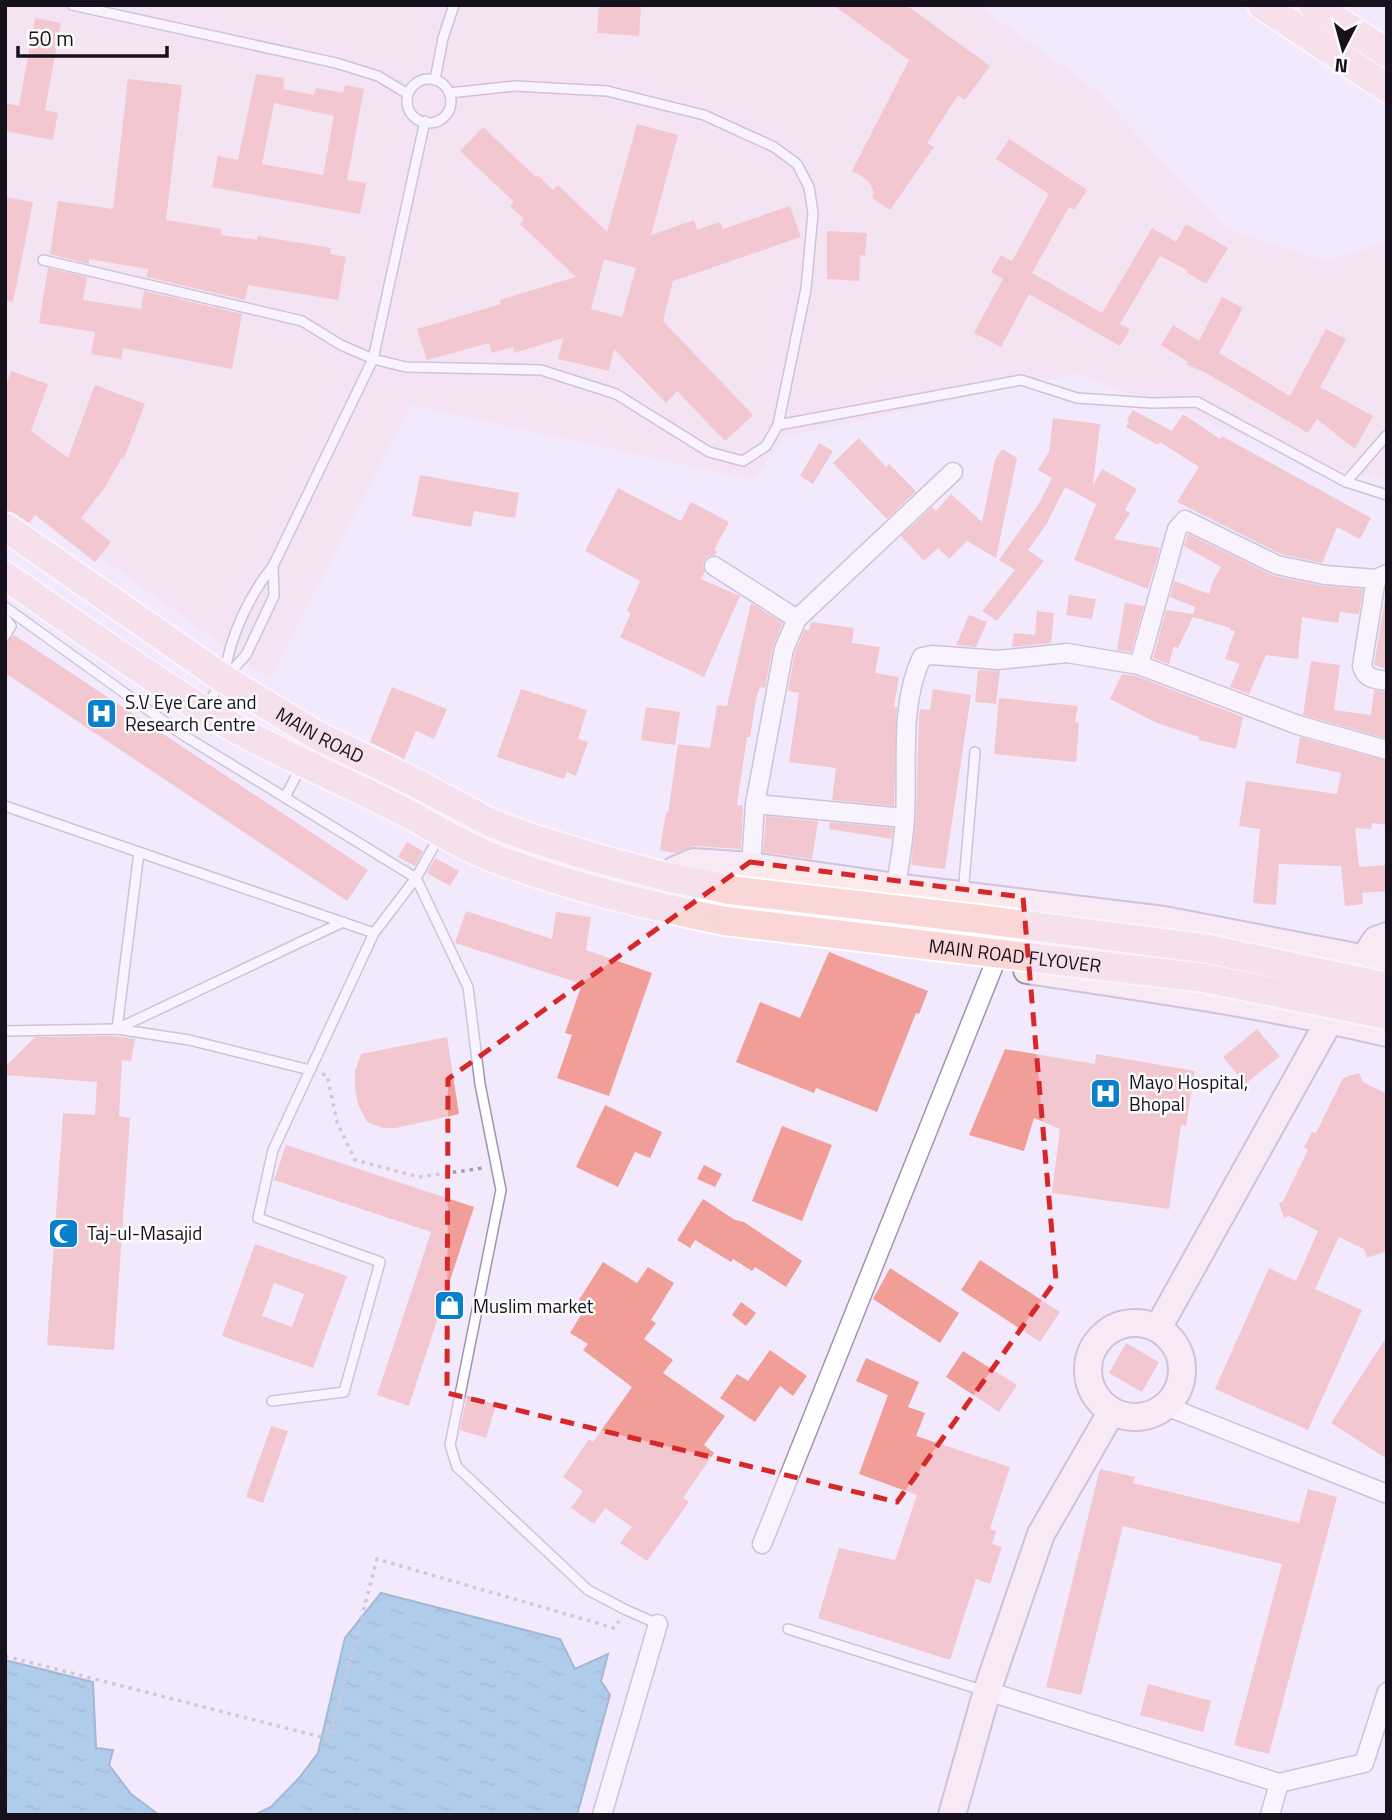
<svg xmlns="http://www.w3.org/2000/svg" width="1392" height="1820" font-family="'Titillium Web',sans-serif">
<defs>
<pattern id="water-ripples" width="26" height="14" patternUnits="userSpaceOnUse" patternTransform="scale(1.75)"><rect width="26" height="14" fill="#5ea9d6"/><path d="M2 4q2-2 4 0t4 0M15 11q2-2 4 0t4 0" fill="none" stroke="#4d88ad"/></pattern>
</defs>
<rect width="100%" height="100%" fill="#f2e9fd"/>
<path fill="#f4dce6" d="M5,5H977L1096,90L1226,229L1327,261L1387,242V480L1348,473L1076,374L783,437L754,480L411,405L270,679L5,489Z"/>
<g fill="url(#water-ripples)" stroke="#487b9e" stroke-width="2">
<path d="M381,1593L560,1639L575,1669L608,1654L601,1681L610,1695L577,1815H254L271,1807L299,1778L318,1753L345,1638Z"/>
<path d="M5,1660L93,1682L96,1748L113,1750L109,1765L131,1794L159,1815H5Z"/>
</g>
<g fill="#f19e98" fill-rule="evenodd">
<path d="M599,5H641L639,36L597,33Z"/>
<path d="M833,5H906L990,66L965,100L958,95L927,143L934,147L890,210L872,198L874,192L868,180L852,171L909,60Z"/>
<path d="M35,18L61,23L45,110L58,113L53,140L5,131V103L19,106Z"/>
<path d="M256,74L284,78L283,89L314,95L316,88L343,93L345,85L364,89L347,180L366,183L360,214L212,187L218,156L238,160ZM274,103L334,116L323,175L262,164Z"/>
<path d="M128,79L182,85L166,220L222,229L221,235L257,240L258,236L331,248L330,254L346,257L338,300L248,285L245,300L147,277L148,269L89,259V264L50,254L58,201L113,209Z"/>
<path d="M637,124L678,135L651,235L694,220L697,230L720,222L723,229L790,206L801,237L673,281L663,321L753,415L725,441L677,391L666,403L614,349L609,371L558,359L563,338L514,353L513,347L492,353L489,343L427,360L417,329L501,304L500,300L576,277L520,224L524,219L510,206L514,202L460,151L483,127L536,177L538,175L553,190L558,185L607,232ZM604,259L636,268L622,317L591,309Z"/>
<path d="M1009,139L1087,190L1074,210L1069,207L1032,273L1102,313L1152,228L1176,242L1186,224L1228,248L1206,284L1186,272L1187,270L1160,256L1120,324L1130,329L1120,346L1029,294L1001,347L974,333L1003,279L991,272L1001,255L1012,261L1049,194L996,159Z"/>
<path d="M5,197L33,202L13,302L5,301Z"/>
<path d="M827,231L867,233L865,256L860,255L859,281L827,279Z"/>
<path d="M48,268L87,277L83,300L141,309L144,291L242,314L232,369L123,348L121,359L91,354L95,332L39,323Z"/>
<path d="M1222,297L1243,308L1219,353L1290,396L1326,329L1346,339L1320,387L1373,416L1355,449L1317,419L1308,433L1208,374L1186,364L1188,362L1161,345L1173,325L1199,341Z"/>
<path d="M11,371L48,384L31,431L68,458L95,385L145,404L124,458L122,457L105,487L81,518L111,542L95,562L35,515L29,523L14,513L5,511V389Z"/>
<path d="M1133,410L1172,431L1183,414L1220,439L1222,436L1371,518L1360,539L1337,527L1322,563L1281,554L1177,502L1199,467L1160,442L1158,445L1126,427L1129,422L1127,420Z"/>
<path d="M1053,418L1100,424L1093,485L1102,469L1137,489L1125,510L1130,513L1114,539L1160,548L1148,589L1074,560L1096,504L1065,487L1046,525L1028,550L1044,561L997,621L982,611L1015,570L999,560L1040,502L1052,478L1038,470L1049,452Z"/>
<path d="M859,438L886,467L889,464L916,491L887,519L833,463Z"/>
<path d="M819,443L833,451L813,484L800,476Z"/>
<path d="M1002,449L1017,458L996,558L967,541L949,559L938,548L924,561L901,536L932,507L936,511L951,494L982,522L995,460Z"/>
<path d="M420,475L519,493L515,518L474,511L471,527L412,516Z"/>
<path d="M618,488L681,521L691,502L729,522L714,550L717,552L715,555L708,556L704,561L703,566L705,572L701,579L740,596L704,677L620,637L631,613L627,611L640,581L585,551Z"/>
<path d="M1188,534L1274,576L1323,586L1363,589L1359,614L1340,612L1338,623L1302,617L1298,659L1266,655L1249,694L1230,687L1240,664L1225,659L1235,631L1230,630L1231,628L1193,617L1178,648L1174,646L1169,664L1153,658L1166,610L1193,614L1195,607L1170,597L1174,581L1209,594L1213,581L1221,567L1184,546Z"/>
<path d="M1387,587V669L1374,665Z"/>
<path d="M1069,595L1096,599L1092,619L1066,615Z"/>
<path d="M751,603L783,623L773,647L765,688L760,687L756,699L750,737H747L737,805L743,806L741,849L695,846L675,853L660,850L666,812L668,813L678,744L710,748L717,705L727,706Z"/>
<path d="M1125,603L1144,606L1131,652L1117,650Z"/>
<path d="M1037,611L1054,613L1051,643L1012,647L1014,633L1035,635Z"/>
<path d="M969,615L987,622L976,647L956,645Z"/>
<path d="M811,622L854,628L852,643L880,647L875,673L899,677L894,707H897L894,806L832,800L836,768L789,762L799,693L788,691L795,652L805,629L809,631Z"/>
<path d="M14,635L368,870L347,901L5,673V643Z"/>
<path d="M1311,661L1340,665L1334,710L1371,715L1374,690L1387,692L1385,738L1303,715Z"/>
<path d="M978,670L1000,671L996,704L975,702Z"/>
<path d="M1122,674L1136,676L1243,717L1236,749L1199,740V737L1157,723L1110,699Z"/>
<path d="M392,687L447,709L434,739L416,731L404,759L370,742Z"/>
<path d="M521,689L587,710L578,739L588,742L576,776L567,772L564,779L497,757Z"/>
<path d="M933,689L971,695L945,869L911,865L916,817L919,716L920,709L930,710Z"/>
<path d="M999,698L1078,706L1075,722L1079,723L1076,762L994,754Z"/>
<path d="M646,707L680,712L675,745L641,740Z"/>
<path d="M1300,737L1387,761V825L1372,823L1371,829L1355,828L1359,867L1387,865V891L1362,893L1363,904L1345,906L1341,866L1279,864L1276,905L1253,903L1260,829L1239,826L1246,781L1337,794L1341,773L1296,763Z"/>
<path d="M766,816L818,821L812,859L763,852Z"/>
<path d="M830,822L893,828L892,839L829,829Z"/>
<path d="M407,842L423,851L415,866L398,857Z"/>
<path d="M435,858L459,871L450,886L427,873Z"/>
<path d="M466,911L552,939L556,912L591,917L586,950L652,973L609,1096L557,1078L572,1035L565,1033L582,984L455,943Z"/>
<path d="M829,952L928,991L919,1014L916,1013L877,1112L816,1088L814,1093L736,1062L760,1002L800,1018Z"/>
<path d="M1257,1029L1280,1056L1245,1084L1223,1057Z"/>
<path d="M113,1036L135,1039L131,1061L122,1060L119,1116L130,1118L114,1350L47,1345L63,1113L95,1115L97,1082L5,1075V1067L35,1037Z"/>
<path d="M447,1037L459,1114L396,1128H383L367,1122L358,1104L355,1089V1072L361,1054Z"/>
<path d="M1005,1049L1095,1064L1096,1054L1195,1071L1186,1126L1181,1125L1169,1209L1052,1193L1060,1129L1034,1118L1024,1151L969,1135Z"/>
<path d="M1359,1073L1363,1082L1387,1094V1251L1367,1258L1364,1249L1339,1237L1315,1289L1362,1310L1308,1430L1215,1389L1269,1268L1296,1281L1318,1231L1289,1216L1284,1218L1279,1203L1283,1201L1308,1150L1304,1148L1312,1132L1316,1133L1343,1078Z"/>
<path d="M605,1105L662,1132L650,1158L635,1152L618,1187L576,1167Z"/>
<path d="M782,1126L832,1145L802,1221L752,1201Z"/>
<path d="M286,1145L474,1207L409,1406L377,1395L431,1232L274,1180Z"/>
<path d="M704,1165L722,1174L715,1187L697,1179Z"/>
<path d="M703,1199L735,1220L744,1222L802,1261L786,1287L755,1267L752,1271L733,1259L731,1262L695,1240L690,1248L677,1240Z"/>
<path d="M255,1244L347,1276L313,1368L222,1336ZM274,1283L304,1294L292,1327L262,1316Z"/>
<path d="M980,1260L1060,1312L1040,1342L961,1290Z"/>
<path d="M603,1262L637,1283L648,1267L674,1283L651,1320L656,1323L644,1339L673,1360L663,1373L725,1416L704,1445L714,1453L683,1498L689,1502L647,1561L620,1543L632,1527L605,1508L594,1524L571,1508L583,1491L563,1477L589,1439L593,1442L632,1387L583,1350L588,1344L570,1333L587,1305L579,1300Z"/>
<path d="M890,1268L959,1313L940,1343L873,1299Z"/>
<path d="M741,1302L756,1313L746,1326L732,1315Z"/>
<path d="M1387,1336V1459L1331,1423Z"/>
<path d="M1126,1343L1159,1362L1142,1392L1109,1373Z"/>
<path d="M770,1350L807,1376L793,1396L780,1386L755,1422L720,1398L737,1374L748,1381Z"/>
<path d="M963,1351L1017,1385L999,1412L946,1377Z"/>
<path d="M866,1358L919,1382L908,1407L925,1413L916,1436L1010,1467L990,1529L996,1531L992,1544L1002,1547L990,1584L976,1579L950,1660L818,1618L839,1548L895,1560L917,1495L859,1474L888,1395L856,1381Z"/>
<path d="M467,1396L496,1405L486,1438L460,1430Z"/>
<path d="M271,1426L288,1431L263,1503L246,1497Z"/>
<path d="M1100,1469L1135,1477L1133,1483L1299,1523L1308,1489L1337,1497L1269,1754L1234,1745L1282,1564L1123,1526L1081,1695L1046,1687Z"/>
<path d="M1148,1684L1211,1701L1203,1732L1140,1715Z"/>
</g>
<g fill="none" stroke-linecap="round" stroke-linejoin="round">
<defs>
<g id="lane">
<path d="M72,5L336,63L378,76L408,94"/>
<circle cx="429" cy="101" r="22"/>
<path d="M435,80L443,38L454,5"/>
<path d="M43,260L302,321L341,345L373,359L406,367L541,370L616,394L709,452L743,461L766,446L778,425L806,289L813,213L809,187L797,164L774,147L704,115L607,91L515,86L449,93"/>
<path d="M778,425L1021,380L1077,398L1152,403L1197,402L1346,482L1387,495"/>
<path d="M1346,482L1387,435"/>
<path d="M5,607L183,735L416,878L468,987L480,1084L501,1190L450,1445L457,1467L588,1590L626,1610L658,1624"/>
<path d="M5,618L11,626L5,636"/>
<path d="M225,674C229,638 250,594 273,566L373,359L425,121"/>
<path d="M205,708L224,679L246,655L274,596L273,566"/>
<path d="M285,797L301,767"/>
<path d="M5,806L374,933"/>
<path d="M139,852L117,1029L343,922"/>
<path d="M963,894L975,752"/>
<path d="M5,1031L117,1029L189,1040L310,1070"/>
<path d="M272,1401L344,1392L380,1262L258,1218L273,1150L374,933L416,878L440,835"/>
<path d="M788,1629L985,1691"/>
</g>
<g id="street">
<path d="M714,566L797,619"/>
<path d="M1376,579L1362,666C1365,679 1375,679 1387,681"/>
<path d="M1139,665L1177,529L1185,520L1277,565L1325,575L1376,579L1387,574"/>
<path d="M755,804L905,818"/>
<path d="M751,866L755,804L784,649L797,619L953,472"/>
<path d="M896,887C899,864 904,841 905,817C908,766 899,704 922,657L932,655L998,660L1067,653L1139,665L1298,725L1387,750"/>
<path d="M1166,1406L1387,1494"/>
<path d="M762,1544L994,965"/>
<path d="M987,1691L1279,1783L1364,1763L1387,1692"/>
<path d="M602,1815L658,1624"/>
<path d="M1270,1815L1279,1783"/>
</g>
<g id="secondary">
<path d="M667,877L675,870L694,862L751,866L896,887L1164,920L1387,963"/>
<path d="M1027,970C1147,988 1268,1005 1387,1033"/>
<path d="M1357,970L1376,940L1387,936"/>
<circle cx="1135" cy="1370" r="47"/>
<path d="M1158,1328L1337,1007"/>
<path d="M952,1815L987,1691L1041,1534L1112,1411"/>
</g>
<g id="primary">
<path d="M1262,5L1387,88"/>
<path d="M1313,5L1387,53"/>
<path id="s1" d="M5,527L224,679L318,736L414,782L491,823L531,838L599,859L667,877L730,890"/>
<path d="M5,576C71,621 135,668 203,710C262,745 326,773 387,803C423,820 453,842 491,857C566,886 646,905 725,921"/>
</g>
</defs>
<use href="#lane" stroke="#a194b3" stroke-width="12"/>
<use href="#street" stroke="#a194b3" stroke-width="21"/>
<use href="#secondary" stroke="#a194b3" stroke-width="30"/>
<use href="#primary" stroke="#fff" stroke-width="32"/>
<g stroke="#a69eaf" stroke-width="3.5" stroke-dasharray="3.5 5" stroke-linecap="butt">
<path d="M322,1074L327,1075L337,1122L355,1160L419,1177L484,1168"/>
<path d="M5,1656L329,1739L377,1559L614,1628L619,1621"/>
</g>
<use href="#lane" stroke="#fff" stroke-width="9"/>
<use href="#street" stroke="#fff" stroke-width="18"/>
<use href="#secondary" stroke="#fceaeb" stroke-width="26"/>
<use href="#primary" stroke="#fad6d6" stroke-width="28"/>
<defs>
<g id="primary-bridge">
<path d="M730,890L978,919L1208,949L1387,987"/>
<path id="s2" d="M725,921L1204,978L1387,1015"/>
</g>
</defs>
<use href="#primary-bridge" stroke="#fff" stroke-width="32" stroke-linecap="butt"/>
<use href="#primary-bridge" stroke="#fad6d6" stroke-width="28"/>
</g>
<path d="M0 0H1392V1820H0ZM750,862L1023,897L1056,1280L897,1502L447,1393L448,1079Z" fill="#f2e9fd" fill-opacity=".55" fill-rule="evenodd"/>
<path fill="none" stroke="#d62828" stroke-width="5" stroke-dasharray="14 9" stroke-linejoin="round" d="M750,862L1023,897L1056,1280L897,1502L447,1393L448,1079Z"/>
<defs>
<symbol id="hospital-square" viewBox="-11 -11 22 22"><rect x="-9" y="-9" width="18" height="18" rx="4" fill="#0980c9" stroke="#fbfbfb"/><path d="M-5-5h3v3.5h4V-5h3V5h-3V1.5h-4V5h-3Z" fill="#fff"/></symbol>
<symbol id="mosque-square" viewBox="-11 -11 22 22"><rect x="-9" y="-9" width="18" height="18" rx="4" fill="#0980c9" stroke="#fbfbfb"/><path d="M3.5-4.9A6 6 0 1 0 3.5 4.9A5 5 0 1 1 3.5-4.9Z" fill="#fff"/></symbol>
<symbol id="shop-square" viewBox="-11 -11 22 22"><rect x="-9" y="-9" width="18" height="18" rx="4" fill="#0980c9" stroke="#fbfbfb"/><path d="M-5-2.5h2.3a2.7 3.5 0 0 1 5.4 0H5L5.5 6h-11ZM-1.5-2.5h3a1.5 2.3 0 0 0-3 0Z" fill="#fff"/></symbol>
</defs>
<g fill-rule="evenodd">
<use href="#hospital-square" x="84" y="696" width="35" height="35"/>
<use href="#hospital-square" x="1088" y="1076" width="35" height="35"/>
<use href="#mosque-square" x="46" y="1216" width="35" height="35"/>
<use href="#shop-square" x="432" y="1288" width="35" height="35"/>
</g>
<g text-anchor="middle" stroke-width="5" stroke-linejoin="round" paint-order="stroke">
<g font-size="19" fill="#16111c" stroke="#fbfbfb" text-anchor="start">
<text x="125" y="709">S.V Eye Care and<tspan x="125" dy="22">Research Centre</tspan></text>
<text x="1129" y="1089">Mayo Hospital,<tspan x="1129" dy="22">Bhopal</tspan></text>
<text x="87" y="1240">Taj-ul-Masajid</text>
<text x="473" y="1313">Muslim market</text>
</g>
<g font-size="19" fill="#16111c" stroke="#fbfbfb">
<text dy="7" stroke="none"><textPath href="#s1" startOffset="378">MAIN ROAD</textPath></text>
<text dy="7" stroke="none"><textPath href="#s2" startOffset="292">MAIN ROAD FLYOVER</textPath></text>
</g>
</g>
<rect width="1392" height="1820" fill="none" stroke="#16111c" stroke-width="14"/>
<g transform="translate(1343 49) rotate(186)" stroke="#fbfbfb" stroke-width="5" paint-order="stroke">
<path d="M0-5L12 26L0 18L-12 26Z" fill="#16111c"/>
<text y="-10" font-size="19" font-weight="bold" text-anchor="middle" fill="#16111c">N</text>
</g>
<path d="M18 46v10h149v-10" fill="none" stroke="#16111c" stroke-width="3.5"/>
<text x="28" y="46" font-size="21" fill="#16111c" stroke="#fbfbfb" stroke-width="5" paint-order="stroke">50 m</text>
</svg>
